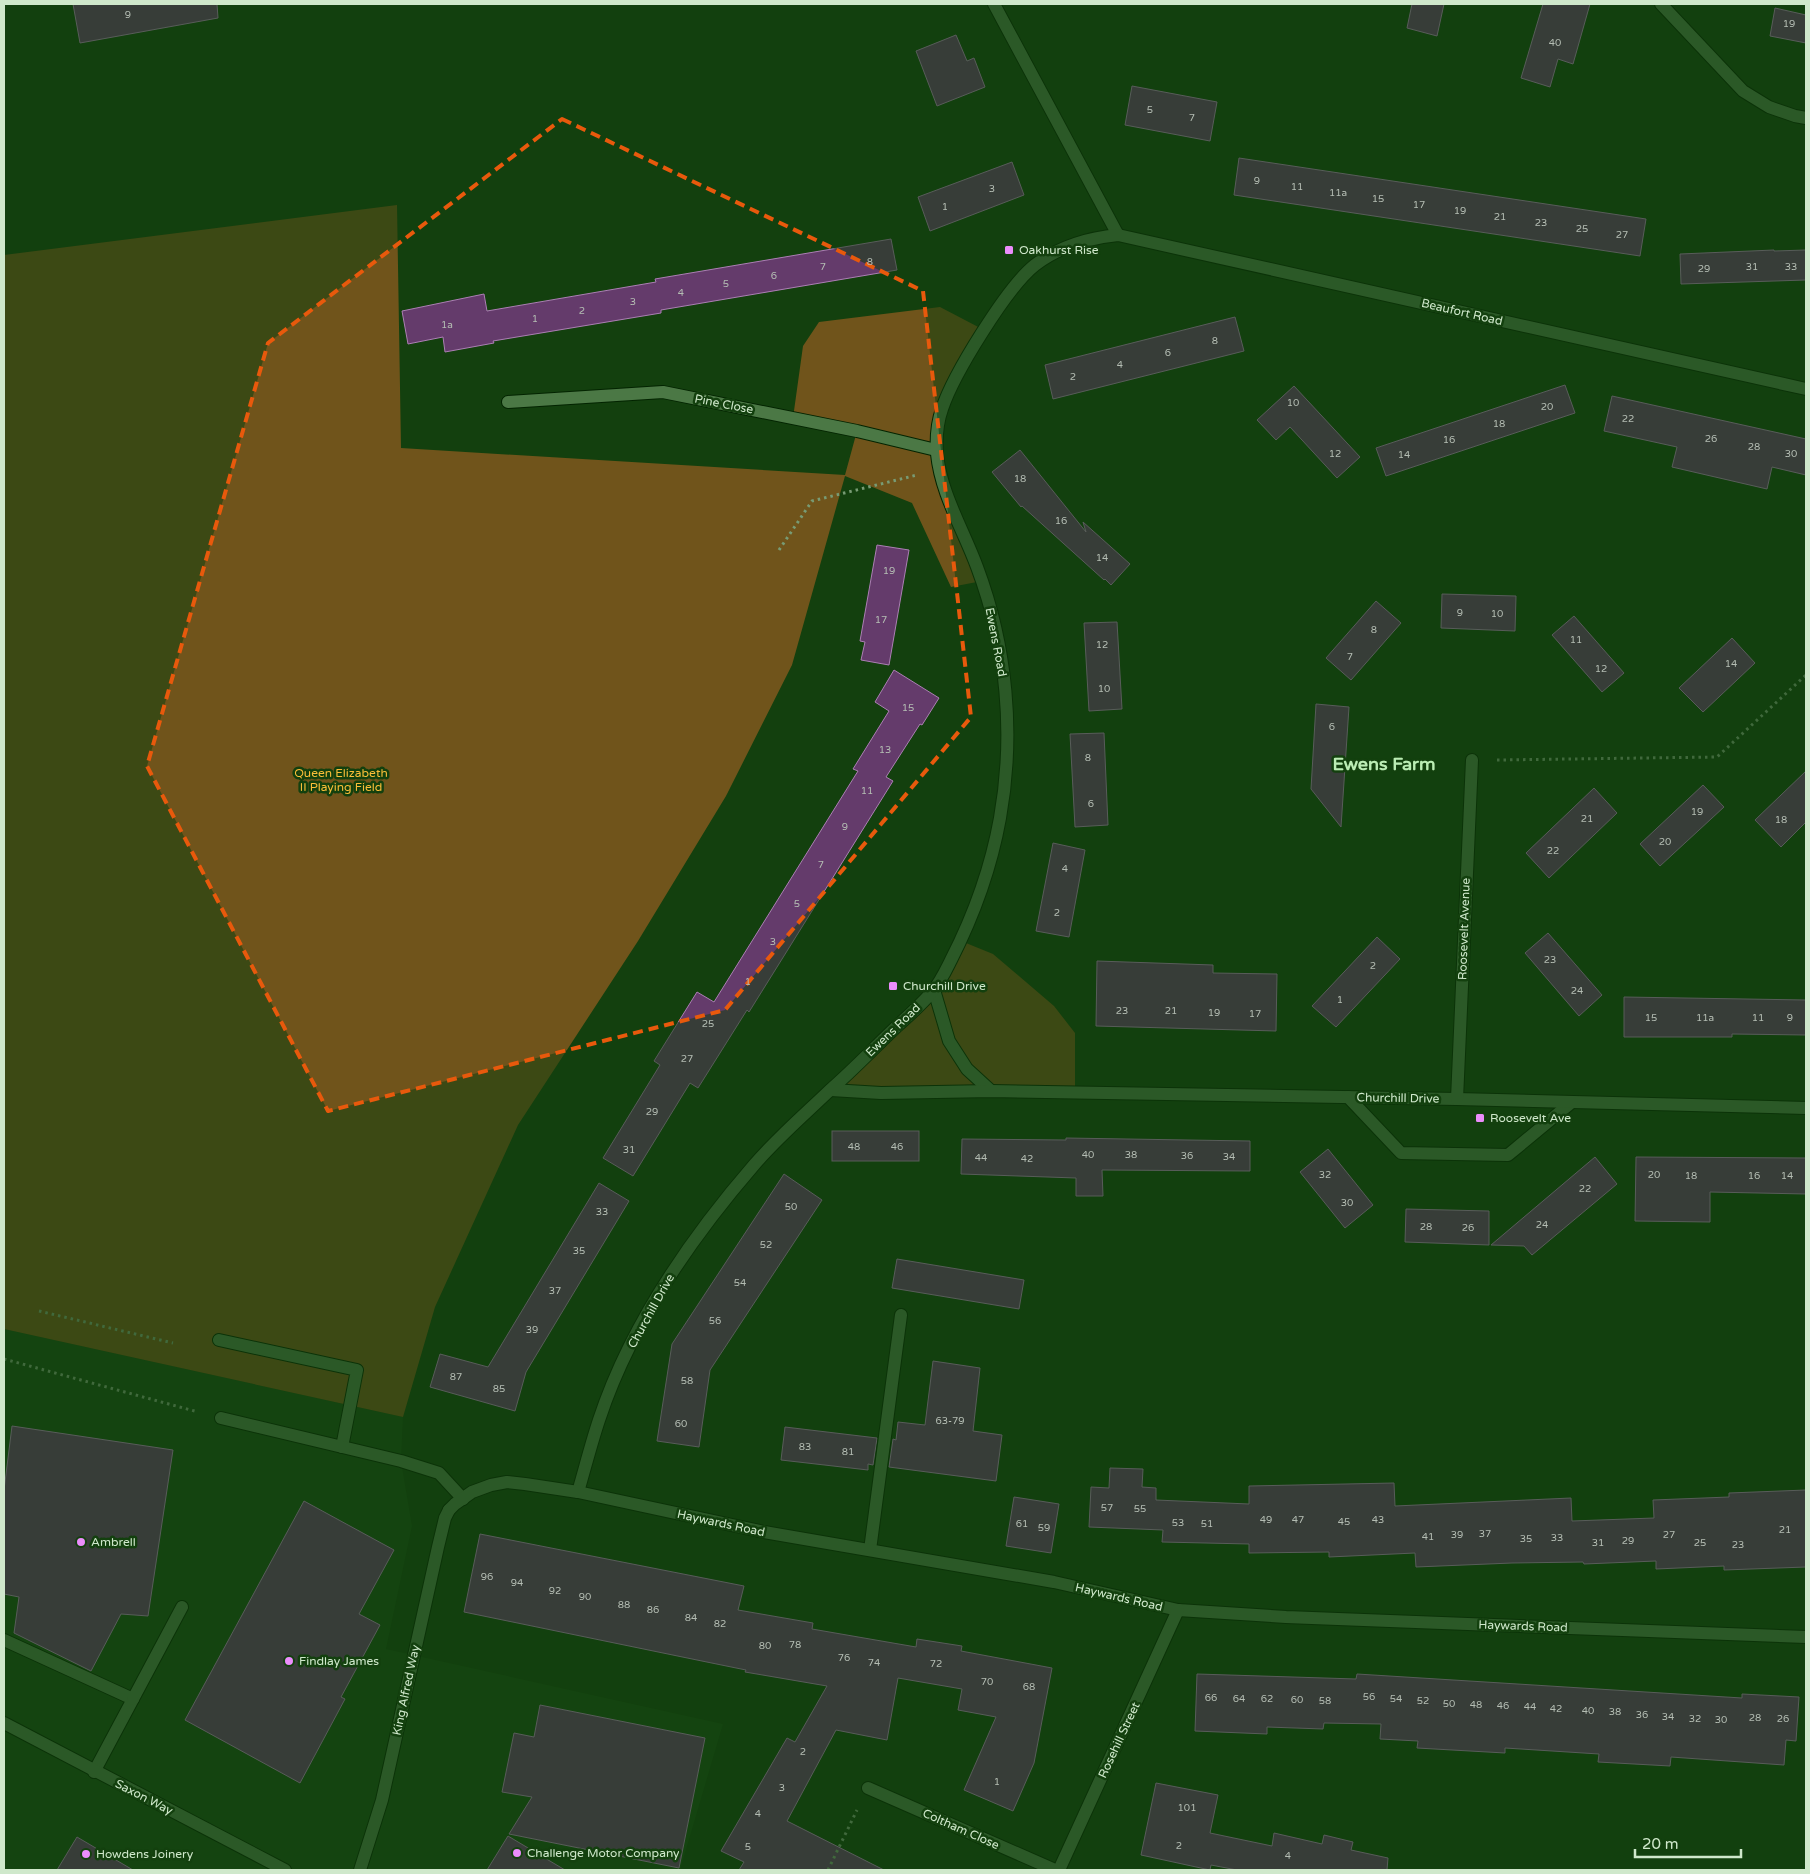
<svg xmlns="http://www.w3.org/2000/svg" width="1810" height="1874" font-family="'Varela Round',sans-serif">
<rect width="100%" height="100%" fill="#13400e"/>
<path fill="#174a12" d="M4,1329L403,1417L401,1461L412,1526L386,1649L723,1724L680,1870H4Z"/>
<g fill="#70541b">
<path d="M397,205L401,448L845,475L857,431L793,418L803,346L819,322L940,307L984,330L952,385L936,450L982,581L951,587L912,503L845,476L792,665L726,796L638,941L518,1125L435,1307L403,1417L4,1329V255Z"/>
<path d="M961,941L993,954L1054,1006L1075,1033V1093L831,1090L934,990Z"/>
</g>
<g fill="#643b6b" stroke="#ac7fb4">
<path d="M73,4H217L218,18L80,43Z"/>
<path d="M1412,4H1444L1437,36L1407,28Z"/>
<path d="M1543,4H1590L1573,64L1558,59L1550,87L1521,78Z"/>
<path d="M1775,8L1806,15V43L1770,36Z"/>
<path d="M956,35L967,61L974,58L985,87L937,106L916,51Z"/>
<path d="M1132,86L1217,102L1210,141L1125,125Z"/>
<path d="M1239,158L1646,219L1640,256L1234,195Z"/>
<path d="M1012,162L1024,195L930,231L918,197Z"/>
<path d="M891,239L897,270L661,310V313L493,341L494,343L445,352L443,337L408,344L402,311L484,294L487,311L656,282L655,279Z"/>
<path d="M1774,250V251L1806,250V280L1681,284L1680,254Z"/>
<path d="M1235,317L1244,351L1053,399L1045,365Z"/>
<path d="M1565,385L1575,413L1386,476L1376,448Z"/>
<path d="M1294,386L1360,457L1337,478L1290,427L1276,440L1257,420Z"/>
<path d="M1612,396L1806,439V475L1772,467L1767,489L1672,467L1677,447L1604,431Z"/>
<path d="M1020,450L1086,532L1083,522L1130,564L1111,585L1105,579L1104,580L1022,506L1021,507L992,472Z"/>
<path d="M877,545L909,550L889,665L861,660L865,642L860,641Z"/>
<path d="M1442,594L1516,596L1515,631L1441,628Z"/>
<path d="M1376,601L1401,623L1351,680L1326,658Z"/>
<path d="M1574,616L1624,673L1602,692L1552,635Z"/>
<path d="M1117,622L1122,709L1089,711L1084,623Z"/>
<path d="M1732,638L1755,663L1703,712L1679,688Z"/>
<path d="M894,670L939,698L922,725L920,724L886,777L893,781L749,1012L747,1010L698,1088L690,1083L633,1176L603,1158L660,1065L654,1061L697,992L714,1002L858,771L853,769L889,711L875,702Z"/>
<path d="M1316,704L1349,707L1341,827L1311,789Z"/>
<path d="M1104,733L1108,825L1075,827L1070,734Z"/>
<path d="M1806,771V822L1781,847L1755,820Z"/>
<path d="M1703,785L1724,807L1660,866L1640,844Z"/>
<path d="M1594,788L1617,813L1549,878L1526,853Z"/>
<path d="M1053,843L1085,850L1069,937L1036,931Z"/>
<path d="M1548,933L1602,995L1579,1016L1525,953Z"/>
<path d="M1377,937L1400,959L1336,1027L1312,1006Z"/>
<path d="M1097,961L1213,965V973L1277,974L1276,1031L1096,1026Z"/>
<path d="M1624,997L1806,1000V1035L1732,1034V1037H1624Z"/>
<rect x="832" y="1131" width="87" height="30"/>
<path d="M1066,1138L1250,1141V1171L1102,1170L1103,1196H1076V1178L961,1174L962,1139L1066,1140Z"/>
<path d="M1328,1149L1373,1205L1345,1228L1300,1172Z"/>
<path d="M1595,1157L1617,1184L1532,1255L1524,1246L1491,1245Z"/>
<path d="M1636,1157L1806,1158V1194L1710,1192V1222L1635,1221Z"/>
<path d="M784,1174L822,1200L710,1370L699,1447L657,1441L672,1344Z"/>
<path d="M599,1183L629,1201L526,1372L515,1411L430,1387L440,1354L488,1367Z"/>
<path d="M1406,1209L1489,1211V1245L1405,1242Z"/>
<path d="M897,1259L1024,1280L1019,1309L892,1288Z"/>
<path d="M933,1361L980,1368L973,1431L1002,1435L996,1481L889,1467L893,1439L896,1440L898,1422L925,1425Z"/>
<path d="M12,1426L173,1450L148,1616L121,1614L91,1671L14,1633L19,1597L4,1594V1490Z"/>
<path d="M785,1427L877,1438L873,1465L868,1464V1470L781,1460Z"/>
<path d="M1110,1468L1143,1469L1142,1487L1156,1488V1500L1249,1504V1486L1394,1483L1395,1506L1571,1498L1572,1521L1654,1518L1653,1500L1729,1497V1493L1806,1490V1567L1724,1570V1566L1656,1569V1561L1584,1564L1583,1562L1512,1563L1416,1567L1415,1553L1329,1557V1552L1249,1553V1544L1162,1542L1163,1530L1089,1527L1091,1487L1109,1488Z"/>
<path d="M1014,1497L1059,1504L1051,1553L1006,1546Z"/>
<path d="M304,1501L394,1550L359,1614L380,1625L341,1697L345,1699L300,1783L185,1720Z"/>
<path d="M480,1534L744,1586L738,1610L813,1623L812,1629L916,1647L917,1639L962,1646L961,1651L1052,1668L1034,1763L1013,1811L964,1790L996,1717L958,1710L962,1689L898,1678L887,1740L836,1730L787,1821L884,1870H739L744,1862L721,1851L787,1738L795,1742L827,1686L745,1672L746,1670L697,1660L464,1612Z"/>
<path d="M1197,1674L1356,1679L1357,1674L1742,1698V1694L1799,1697L1796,1741L1786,1740L1784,1765L1671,1757L1670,1766L1598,1762L1599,1754L1505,1748V1753L1417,1748L1418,1741L1380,1739L1381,1724L1324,1723L1323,1729L1267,1727V1734L1195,1731Z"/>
<path d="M540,1705L705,1738L679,1868L509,1834L532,1797L502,1792L514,1733L534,1737Z"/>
<path d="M1156,1783L1218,1795L1210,1833L1272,1846L1274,1833L1322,1844L1324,1835L1353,1842L1351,1850L1388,1858L1387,1870H1237L1211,1865L1210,1870L1141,1855Z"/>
<path d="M508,1836L565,1870H487Z"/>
<path d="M77,1837L133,1870H57Z"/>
</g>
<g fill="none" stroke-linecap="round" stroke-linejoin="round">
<defs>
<g id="service">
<path d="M1348,1097L1401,1153L1508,1155L1572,1102"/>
<path d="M219,1340L357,1370L342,1447"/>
<path d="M221,1418L401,1461L439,1473L463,1499"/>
<path d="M870,1550L901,1315"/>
<path d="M4,1640L133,1699L94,1772"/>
<path d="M133,1699L182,1607"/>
<path d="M4,1723L285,1870"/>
<path d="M360,1870L382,1800L438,1547L445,1518L449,1510"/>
</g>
<g id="minor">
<path d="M994,4L1118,235"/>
<path d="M1661,4L1743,91L1769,107L1795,116L1806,118"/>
<path d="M508,402L663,392L857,431L936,450"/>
<path d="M934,990L949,1041L967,1069L991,1091"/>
<path d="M831,1090L881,1093L991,1091L1457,1099L1806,1108"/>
<path d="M1457,1099L1472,760"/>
<path d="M578,1492C585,1468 591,1444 599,1420C630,1326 690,1239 754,1165C777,1138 804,1115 829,1091C852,1071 873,1049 894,1029C907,1017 921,1005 932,992C940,983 946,970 951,960C974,915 991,868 1000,818C1015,734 1007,647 977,567C963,529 941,494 937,454C936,439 937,423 942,409C953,375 1007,287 1035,265C1060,246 1087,238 1118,235L1806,389"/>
<path d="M449,1510L455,1504L472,1492L491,1485L507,1482L525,1484L578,1492L764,1532L1054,1582L1178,1610L1286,1617L1806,1637"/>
<path d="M868,1788L1055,1870"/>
<path d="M1059,1870L1178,1610"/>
</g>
</defs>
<use href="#service" stroke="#032401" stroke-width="14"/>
<use href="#minor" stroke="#032401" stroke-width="14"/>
<g stroke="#789b74" stroke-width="3" stroke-dasharray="2.5 4" stroke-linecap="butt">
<path d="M779,550L812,501L917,475"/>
<path d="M1497,760L1717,757L1806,675"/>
<path d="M39,1311L173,1343"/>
<path d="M4,1359L198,1412"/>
<path d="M828,1870L857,1810"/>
</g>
<use href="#service" stroke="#4b7845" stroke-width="12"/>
<use href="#minor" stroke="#4b7845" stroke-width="12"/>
</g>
<path d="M0 0H1810V1874H0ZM562,119L923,291L971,717L725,1010L328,1111L147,766L268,343Z" fill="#13400e" fill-opacity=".55" fill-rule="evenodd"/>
<path fill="none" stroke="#e8590c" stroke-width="4" stroke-dasharray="10 6" stroke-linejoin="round" d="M562,119L923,291L971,717L725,1010L328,1111L147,766L268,343Z"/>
<g fill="#eb8dfb" stroke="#13400e" stroke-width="2">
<rect x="1004" y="245" width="10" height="10" rx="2.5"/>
<rect x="888" y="981" width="10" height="10" rx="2.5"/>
<rect x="1475" y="1113" width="10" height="10" rx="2.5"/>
<circle cx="81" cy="1542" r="5"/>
<circle cx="289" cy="1661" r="5"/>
<circle cx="517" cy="1853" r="5"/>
<circle cx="86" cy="1854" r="5"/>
</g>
<g text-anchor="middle" stroke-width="5" stroke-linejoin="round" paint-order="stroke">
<g font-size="10" fill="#b4bdb3">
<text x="128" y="18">9</text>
<text x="1789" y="27">19</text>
<text x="1555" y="46">40</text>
<text x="1150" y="113">5</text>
<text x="1192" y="121">7</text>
<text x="1257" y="184">9</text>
<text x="1297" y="190">11</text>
<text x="992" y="192">3</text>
<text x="1338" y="196">11a</text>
<text x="1378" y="202">15</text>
<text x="1419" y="208">17</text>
<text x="945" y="210">1</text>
<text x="1460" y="214">19</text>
<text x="1500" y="220">21</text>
<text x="1541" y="226">23</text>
<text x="1582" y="232">25</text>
<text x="1622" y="238">27</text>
<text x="870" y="265">8</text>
<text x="823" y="270">7</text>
<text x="1752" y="270">31</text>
<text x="1791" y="270">33</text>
<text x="1704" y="272">29</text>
<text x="774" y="279">6</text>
<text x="726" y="287">5</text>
<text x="681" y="296">4</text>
<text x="633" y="305">3</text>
<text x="582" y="314">2</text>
<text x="535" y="322">1</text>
<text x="447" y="328">1a</text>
<text x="1215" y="344">8</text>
<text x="1168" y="356">6</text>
<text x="1120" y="368">4</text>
<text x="1073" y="380">2</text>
<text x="1293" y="406">10</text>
<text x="1547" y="410">20</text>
<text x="1628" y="422">22</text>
<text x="1499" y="427">18</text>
<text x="1711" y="442">26</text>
<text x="1449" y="443">16</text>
<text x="1754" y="450">28</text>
<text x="1335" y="457">12</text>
<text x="1791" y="457">30</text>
<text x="1404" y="458">14</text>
<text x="1020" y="482">18</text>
<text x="1061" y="524">16</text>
<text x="1102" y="561">14</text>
<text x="889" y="574">19</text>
<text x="1460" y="616">9</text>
<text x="1497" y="617">10</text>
<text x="881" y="623">17</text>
<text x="1374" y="633">8</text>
<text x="1576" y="643">11</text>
<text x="1102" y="648">12</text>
<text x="1350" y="660">7</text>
<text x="1731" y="667">14</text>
<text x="1601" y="672">12</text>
<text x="1104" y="692">10</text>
<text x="908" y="711">15</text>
<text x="1332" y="730">6</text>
<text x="885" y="753">13</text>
<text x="1088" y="761">8</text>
<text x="867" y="794">11</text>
<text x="1091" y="807">6</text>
<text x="1697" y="815">19</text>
<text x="1587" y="822">21</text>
<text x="1781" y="823">18</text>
<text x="845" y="830">9</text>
<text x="1665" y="845">20</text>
<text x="1553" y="854">22</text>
<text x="821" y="868">7</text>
<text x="1065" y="872">4</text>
<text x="797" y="907">5</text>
<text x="1057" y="916">2</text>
<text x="773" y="945">3</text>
<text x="1550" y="963">23</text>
<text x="1373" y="969">2</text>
<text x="748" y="985">1</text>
<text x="1577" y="994">24</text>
<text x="1340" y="1003">1</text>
<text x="1122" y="1014">23</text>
<text x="1171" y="1014">21</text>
<text x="1214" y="1016">19</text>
<text x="1255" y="1017">17</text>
<text x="1651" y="1021">15</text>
<text x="1705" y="1021">11a</text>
<text x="1758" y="1021">11</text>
<text x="1790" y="1021">9</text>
<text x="708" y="1027">25</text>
<text x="687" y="1062">27</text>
<text x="652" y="1115">29</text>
<text x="854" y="1150">48</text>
<text x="897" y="1150">46</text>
<text x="629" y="1153">31</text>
<text x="1088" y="1158">40</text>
<text x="1131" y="1158">38</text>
<text x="1187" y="1159">36</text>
<text x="1229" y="1160">34</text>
<text x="981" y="1161">44</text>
<text x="1027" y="1162">42</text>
<text x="1325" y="1178">32</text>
<text x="1654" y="1178">20</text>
<text x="1691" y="1179">18</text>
<text x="1754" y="1179">16</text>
<text x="1787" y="1179">14</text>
<text x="1585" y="1192">22</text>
<text x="1347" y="1206">30</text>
<text x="791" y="1210">50</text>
<text x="602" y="1215">33</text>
<text x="1542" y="1228">24</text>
<text x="1426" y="1230">28</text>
<text x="1468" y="1231">26</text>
<text x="766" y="1248">52</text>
<text x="579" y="1254">35</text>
<text x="740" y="1286">54</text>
<text x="555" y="1294">37</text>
<text x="715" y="1324">56</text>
<text x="532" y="1333">39</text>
<text x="456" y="1380">87</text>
<text x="687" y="1384">58</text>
<text x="499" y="1392">85</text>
<text x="950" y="1424">63-79</text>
<text x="681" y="1427">60</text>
<text x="805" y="1450">83</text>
<text x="848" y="1455">81</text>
<text x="1107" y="1511">57</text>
<text x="1140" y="1512">55</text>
<text x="1266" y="1523">49</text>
<text x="1298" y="1523">47</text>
<text x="1378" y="1523">43</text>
<text x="1344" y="1525">45</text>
<text x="1178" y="1526">53</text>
<text x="1022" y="1527">61</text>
<text x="1207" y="1527">51</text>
<text x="1044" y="1531">59</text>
<text x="1785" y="1533">21</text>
<text x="1485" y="1537">37</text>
<text x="1457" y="1538">39</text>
<text x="1669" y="1538">27</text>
<text x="1428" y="1540">41</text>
<text x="1557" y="1541">33</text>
<text x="1526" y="1542">35</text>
<text x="1628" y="1544">29</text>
<text x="1598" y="1546">31</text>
<text x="1700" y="1546">25</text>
<text x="1738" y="1548">23</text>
<text x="487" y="1580">96</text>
<text x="517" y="1586">94</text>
<text x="555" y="1594">92</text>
<text x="585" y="1600">90</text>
<text x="624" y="1608">88</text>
<text x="653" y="1613">86</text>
<text x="691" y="1621">84</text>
<text x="720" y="1627">82</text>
<text x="795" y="1648">78</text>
<text x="765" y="1649">80</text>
<text x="844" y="1661">76</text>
<text x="874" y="1666">74</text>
<text x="936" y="1667">72</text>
<text x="987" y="1685">70</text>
<text x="1029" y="1690">68</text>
<text x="1369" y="1700">56</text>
<text x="1211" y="1701">66</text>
<text x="1239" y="1702">64</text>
<text x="1267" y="1702">62</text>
<text x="1396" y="1702">54</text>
<text x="1297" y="1703">60</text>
<text x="1325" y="1704">58</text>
<text x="1423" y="1704">52</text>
<text x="1449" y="1707">50</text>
<text x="1476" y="1708">48</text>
<text x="1503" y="1709">46</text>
<text x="1530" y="1710">44</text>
<text x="1556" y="1712">42</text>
<text x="1588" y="1714">40</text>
<text x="1615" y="1715">38</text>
<text x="1642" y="1718">36</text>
<text x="1668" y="1720">34</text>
<text x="1755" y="1721">28</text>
<text x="1695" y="1722">32</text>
<text x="1783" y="1722">26</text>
<text x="1721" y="1723">30</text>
<text x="803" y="1755">2</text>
<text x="997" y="1785">1</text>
<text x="782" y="1791">3</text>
<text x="1187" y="1811">101</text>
<text x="758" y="1817">4</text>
<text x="1179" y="1849">2</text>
<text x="748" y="1850">5</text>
<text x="1288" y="1859">4</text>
</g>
<g font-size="12" fill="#cfe8cb" stroke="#13400e" text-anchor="start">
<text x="1019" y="254">Oakhurst Rise</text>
<text x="903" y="990">Churchill Drive</text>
<text x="1490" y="1122">Roosevelt Ave</text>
<text x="91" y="1546">Ambrell</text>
<text x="299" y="1665">Findlay James</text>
<text x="527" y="1857">Challenge Motor Company</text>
<text x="96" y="1858">Howdens Joinery</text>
</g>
<g font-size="12" fill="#cfe8cb" stroke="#13400e">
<text transform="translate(1462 312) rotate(13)" y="4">Beaufort Road</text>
<text transform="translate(724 404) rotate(11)" y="4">Pine Close</text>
<text transform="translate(996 642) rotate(79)" y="4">Ewens Road</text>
<text transform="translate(1464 929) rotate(-88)" y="4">Roosevelt Avenue</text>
<text transform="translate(893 1030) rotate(-44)" y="4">Ewens Road</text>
<text transform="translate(1398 1098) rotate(1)" y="4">Churchill Drive</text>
<text transform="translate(651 1311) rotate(-61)" y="4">Churchill Drive</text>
<text transform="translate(721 1523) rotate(12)" y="4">Haywards Road</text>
<text transform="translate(1119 1597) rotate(13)" y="4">Haywards Road</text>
<text transform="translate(1523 1626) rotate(2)" y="4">Haywards Road</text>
<text transform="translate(406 1690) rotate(-78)" y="4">King Alfred Way</text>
<text transform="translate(1119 1740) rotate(-65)" y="4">Rosehill Street</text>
<text transform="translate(144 1797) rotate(27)" y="4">Saxon Way</text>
<text transform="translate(961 1829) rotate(24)" y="4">Coltham Close</text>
</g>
<g font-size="12" fill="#fabd39" stroke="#13400e">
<text x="341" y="777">Queen Elizabeth<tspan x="341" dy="14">II Playing Field</tspan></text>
</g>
<g font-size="18" font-weight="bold" fill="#bbedb4" stroke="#13400e">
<text x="1384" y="770">Ewens Farm</text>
</g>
</g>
<rect width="1810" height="1874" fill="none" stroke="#cfe8cb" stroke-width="10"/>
<path d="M1635 1849v8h106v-8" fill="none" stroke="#cfe8cb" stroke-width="2.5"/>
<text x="1642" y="1849" font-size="15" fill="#cfe8cb" stroke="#13400e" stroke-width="4" paint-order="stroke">20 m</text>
</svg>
